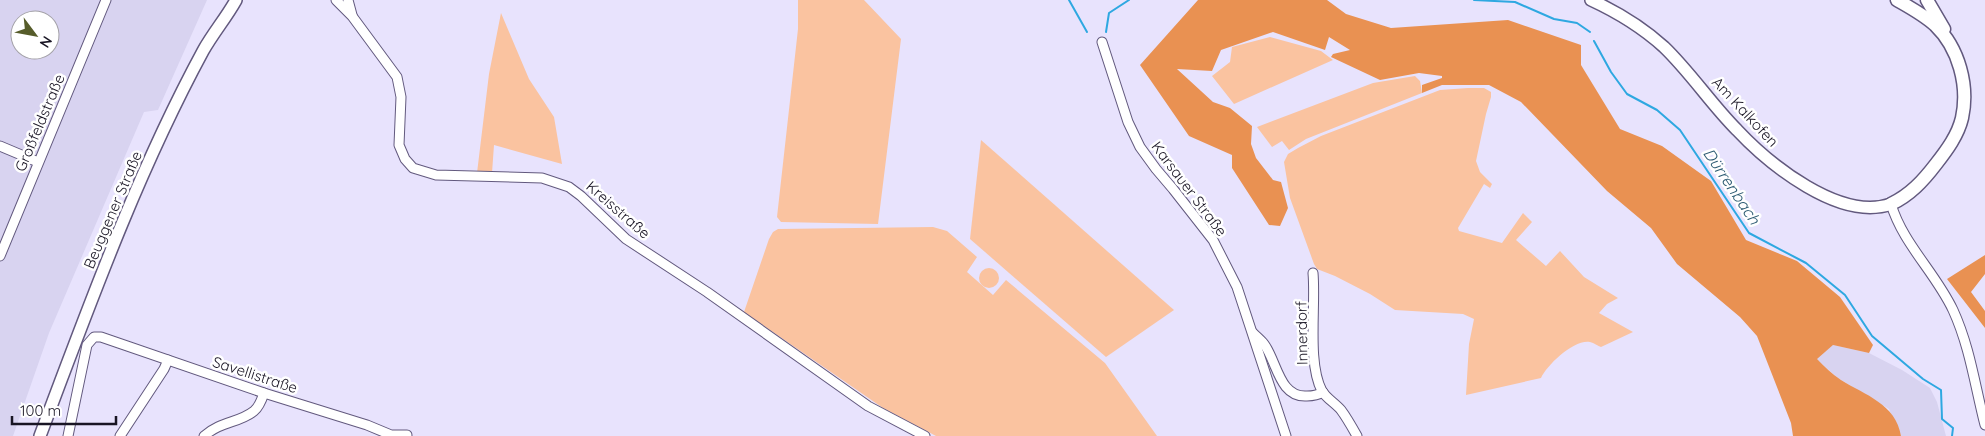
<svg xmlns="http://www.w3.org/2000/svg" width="1985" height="436" font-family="Quicksand,sans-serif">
<rect width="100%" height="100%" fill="#e8e3fd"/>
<g fill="#d8d3f0" fill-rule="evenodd">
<path d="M0,0H207L158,110L144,112L49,333L13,436H0ZM20,20H50V50H20Z"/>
<path d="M1833,345L1869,353L1902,370L1930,388L1937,402L1946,436H1901L1889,409L1838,378L1816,359Z"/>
</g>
<g fill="#fac3a0">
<path d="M798,0H864L901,39L878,224L781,222L777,217L798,29Z"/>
<path d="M501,13L529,79L554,117L562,164L494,145L492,173H477L489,74Z"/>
<path d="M1270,37L1321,51L1333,60L1234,104L1212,76L1230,62L1232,47Z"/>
<path d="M1415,76L1420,81L1422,93L1306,139L1289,150L1282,141L1272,147L1257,127L1373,83Z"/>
<path d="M1468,88H1484L1491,92V97L1486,114L1476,161L1480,172L1492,184L1490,188L1484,184L1458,228L1459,231L1502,243L1523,213L1532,222L1516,240L1546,266L1560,251L1584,277L1618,298L1607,304L1599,313L1633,332L1601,347C1598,346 1594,343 1590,342C1574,339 1547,365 1541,378L1466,395L1469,344L1474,319L1463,314L1395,310L1370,294L1335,276L1317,269L1314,264L1290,198L1284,162L1288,154L1298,148L1321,136L1440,90Z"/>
<path d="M981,140L1174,310L1106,357L970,239Z"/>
<path d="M933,227L947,231L977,257L967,272L993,295L1006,280L1105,363L1157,436H936L883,408L744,312L769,239L773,232L778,229Z"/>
<circle cx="989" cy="278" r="10"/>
</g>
<g fill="#e99152">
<path d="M1198,0H1327L1346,14L1391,28L1508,20L1581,45V65L1620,129L1662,146L1711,181L1746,240L1797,261L1840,297L1873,345L1869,353L1833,345L1817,359C1824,366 1832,374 1841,380C1865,395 1896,404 1901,436H1793L1791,423L1757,336L1740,317L1677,264L1651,228L1607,191L1521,102L1489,85H1442L1422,93V85L1442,78V76L1419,73L1380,80L1331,57L1333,54L1350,50L1329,37L1325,50L1273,32L1221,50L1212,71L1177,69L1213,102L1230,108L1252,126L1251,144L1256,158L1273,180L1281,182L1288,208L1280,226L1269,225L1232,168V155L1189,136L1140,65Z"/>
<path d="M1985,255V274L1971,292L1985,311V328L1947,279Z"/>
</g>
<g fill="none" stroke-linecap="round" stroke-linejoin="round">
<g stroke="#2ea8e1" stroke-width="2">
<path d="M1069,0L1087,32"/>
<path d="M1474,0L1515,2L1554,19L1577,23L1590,32"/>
<path d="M1106,32L1109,13L1129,0"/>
<path d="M1594,41L1611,72L1627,94L1657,110L1680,130L1749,233L1806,263L1845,295L1872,336L1923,379L1941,390L1942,419L1953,428L1952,436"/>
</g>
<defs>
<g id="minor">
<path d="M336,0L352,16L397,77L401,97L399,145L405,159L413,168L436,175L542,178L569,187L581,196L626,239L707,292L868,406L925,436"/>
<path d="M348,0L352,15"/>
<path d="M1102,42L1128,122L1140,147L1156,169L1173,189L1213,240L1237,287L1286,436"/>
<path d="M0,146L38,162"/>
<path d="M1891,204C1903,244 1935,272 1953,310C1970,347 1975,386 1985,425"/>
<path d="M0,256L106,0"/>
<path d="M1313,273C1316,306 1307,363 1322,391C1326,398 1335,403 1341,410C1347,418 1352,427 1357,436"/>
<path d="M1253,333C1256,336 1261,340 1264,344C1277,361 1279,398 1307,396C1313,396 1318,395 1323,392"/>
<path d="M68,436L87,345L94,337H101L264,393L367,425L391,435H407"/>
<path d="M120,436L164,369L168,360"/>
<path d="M204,436C221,421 239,423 254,411C259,407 262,399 264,393"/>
</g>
<g id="major">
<path d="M1591,0C1617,12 1643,28 1664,47C1691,73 1711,104 1737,130C1769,164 1840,222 1891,204"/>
<path d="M40,436C89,306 137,173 203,51C213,33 226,18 236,0"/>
</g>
<g id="highway">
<path d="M1927,0L1944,29"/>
<path d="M1891,204C1910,195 1923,181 1936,164C1947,150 1958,135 1962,118C1969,86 1959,48 1935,25C1924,15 1911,8 1897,0"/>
</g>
</defs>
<use href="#minor" stroke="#62597e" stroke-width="11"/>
<use href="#major" stroke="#62597e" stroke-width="14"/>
<use href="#highway" stroke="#62597e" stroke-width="15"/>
<use href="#minor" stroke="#fff" stroke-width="9"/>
<use href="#major" stroke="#fff" stroke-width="11"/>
<use href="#highway" stroke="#fff" stroke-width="12"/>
</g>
<g text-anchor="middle" stroke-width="5" stroke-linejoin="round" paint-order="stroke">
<g font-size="15" fill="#191524" stroke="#fff">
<text transform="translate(1745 112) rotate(47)" y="5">Am Kalkofen</text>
<text transform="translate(40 123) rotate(-67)" y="5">Großfeldstraße</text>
<text transform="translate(1189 189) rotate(53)" y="5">Karsauer Straße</text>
<text transform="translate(113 210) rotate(-67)" y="5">Beuggener Straße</text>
<text transform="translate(618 210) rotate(41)" y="5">Kreisstraße</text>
<text transform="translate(1302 333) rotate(-91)" y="5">Innerdorf</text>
<text transform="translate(255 375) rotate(18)" y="5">Savellistraße</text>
</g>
<g font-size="16" font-style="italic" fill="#2d5b73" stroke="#fff">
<text transform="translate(1732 186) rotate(56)" y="6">Dürrenbach</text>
</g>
</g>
<g transform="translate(35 35) rotate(122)"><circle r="24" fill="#ffffff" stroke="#a3a1a7"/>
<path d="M0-4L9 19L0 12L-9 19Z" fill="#565c2a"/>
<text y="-8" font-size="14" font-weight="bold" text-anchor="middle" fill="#191524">N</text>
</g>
<path d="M12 416v8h104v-8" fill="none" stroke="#191524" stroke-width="2.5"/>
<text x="20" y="416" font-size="15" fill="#191524" stroke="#ffffff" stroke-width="4" paint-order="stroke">100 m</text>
</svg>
